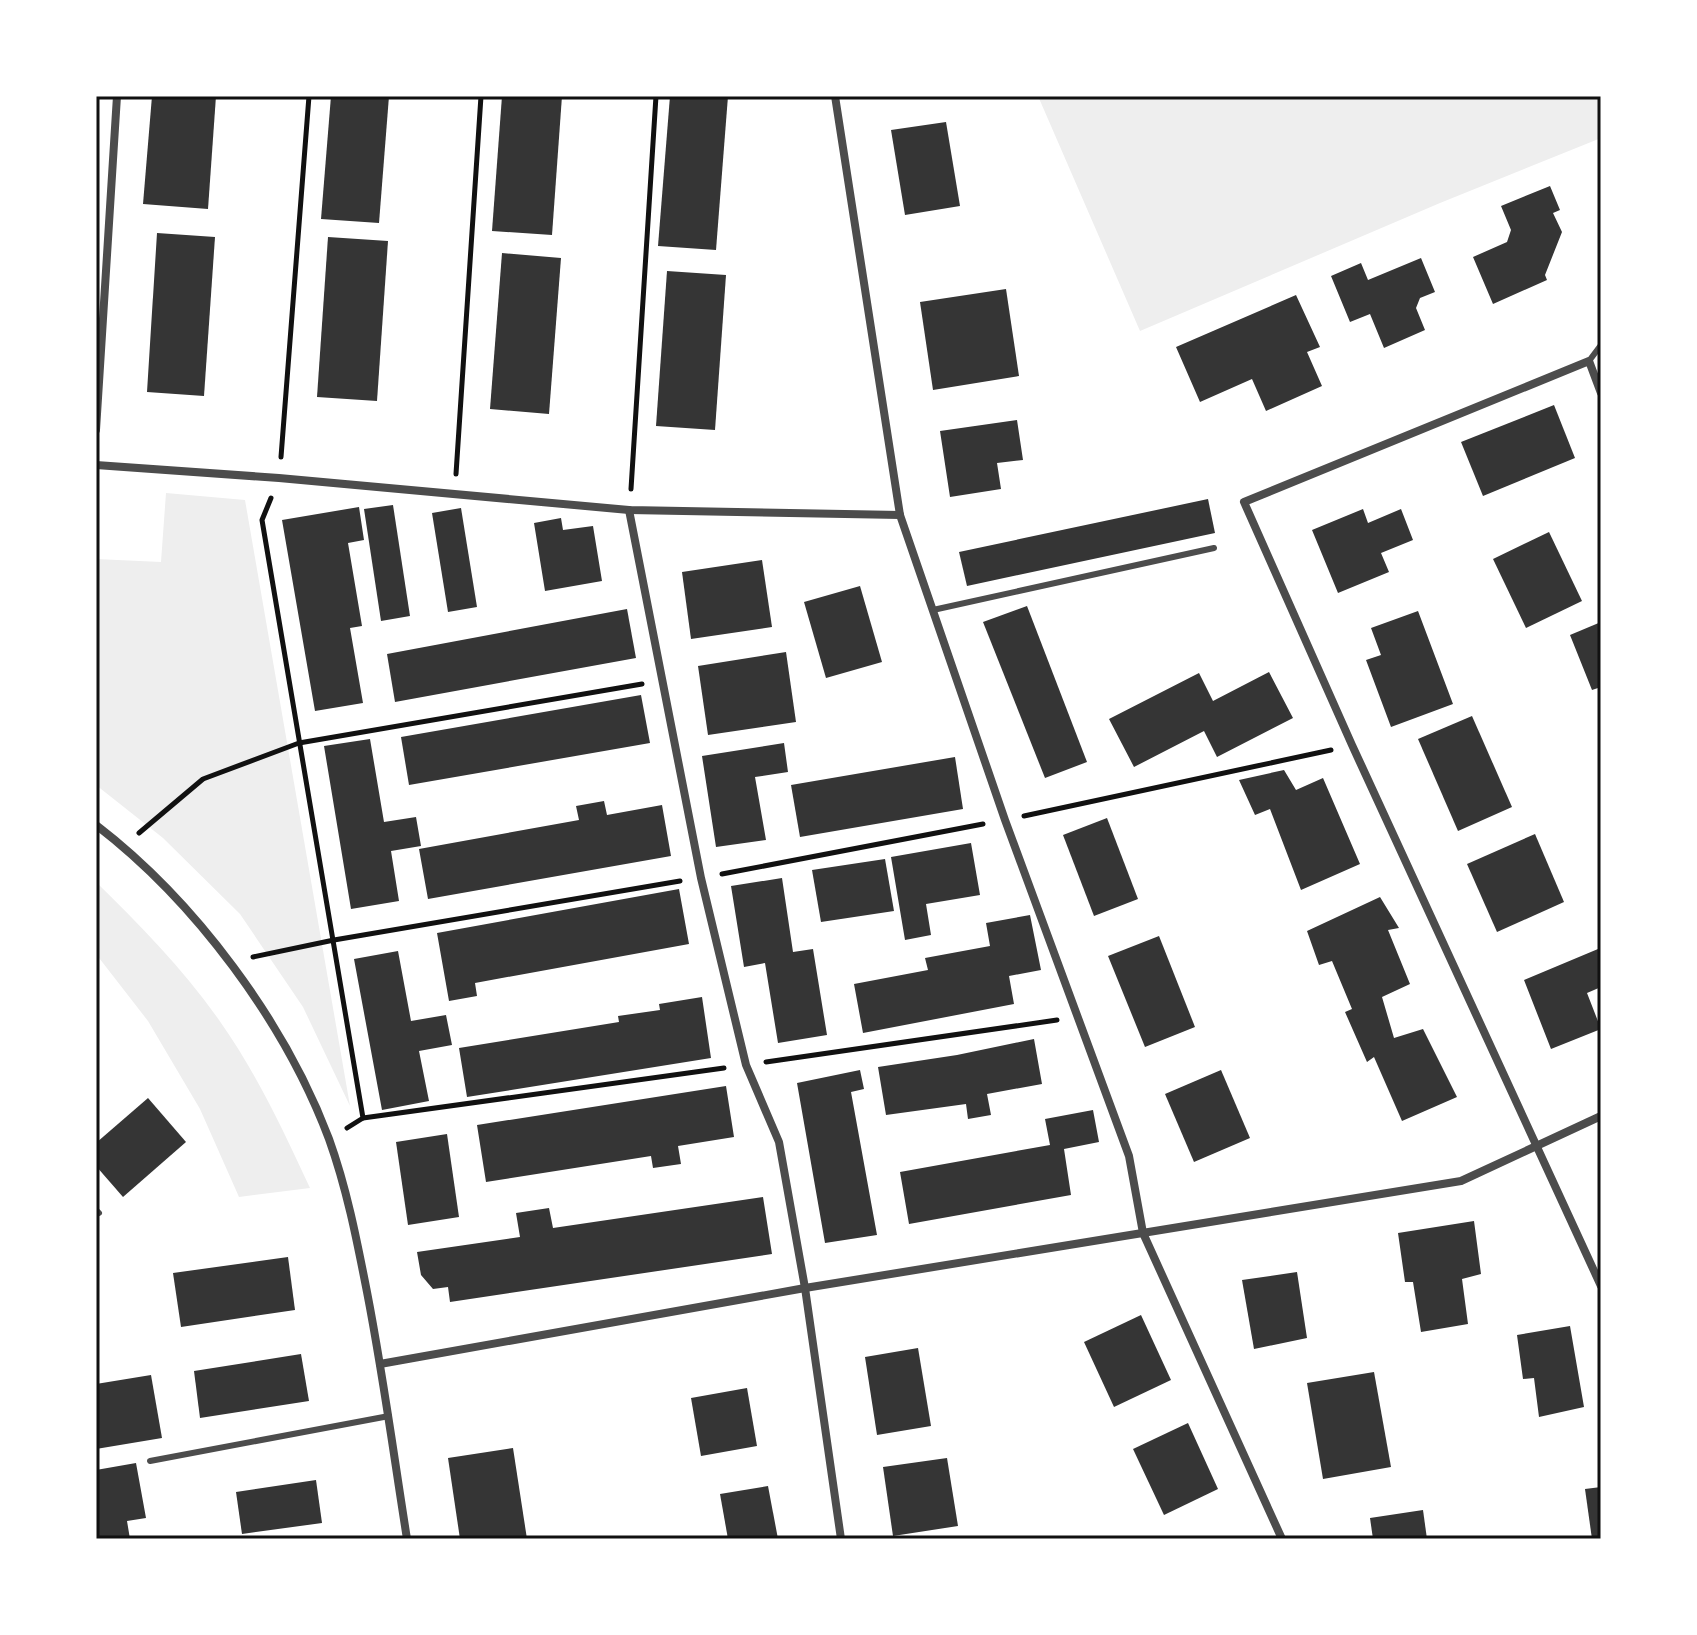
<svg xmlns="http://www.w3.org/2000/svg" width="1697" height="1635" font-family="Karla,sans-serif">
<rect width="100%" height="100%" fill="#fff"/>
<g fill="#eee">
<path d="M1038,96H1601V138L1440,203L1140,331Z"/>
<path d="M166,493L245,500L350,1106L303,1007L240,914L163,838L96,785V559L161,562Z"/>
<path d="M96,882C140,925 184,970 219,1020C256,1072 283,1130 310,1188L239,1197L200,1109L148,1021L96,954Z"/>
</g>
<g fill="#353535">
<path d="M152,96H216L208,209L143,204Z"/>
<path d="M331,96H389L379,223L321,219Z"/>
<path d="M502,96H562L552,235L492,231Z"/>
<path d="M670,96H728L716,250L658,246Z"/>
<path d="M946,122L960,206L905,215L891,130Z"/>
<path d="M1550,186L1560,210L1553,213L1562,232L1545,275L1547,280L1493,304L1473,257L1507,242L1511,230L1501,206Z"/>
<path d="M157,233L215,237L204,396L147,392Z"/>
<path d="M328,237L388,241L377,401L317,397Z"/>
<path d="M502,253L561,258L549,414L490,409Z"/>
<path d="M1421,258L1435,292L1420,298L1416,308L1425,330L1384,348L1370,314L1350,322L1331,276L1361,263L1368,280Z"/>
<path d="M667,271L726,275L715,430L656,426Z"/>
<path d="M1006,289L1019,376L933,390L920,302Z"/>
<path d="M1296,295L1320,347L1307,352L1322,386L1266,411L1252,379L1200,402L1176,347Z"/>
<path d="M1554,405L1575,458L1483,496L1461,442Z"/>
<path d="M1017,420L1023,460L997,463L1001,489L950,497L940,431Z"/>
<path d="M1208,499L1215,533L967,586L959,552Z"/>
<path d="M393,505L410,616L381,621L364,509Z"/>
<path d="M359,507L364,540L348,543L362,626L350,628L363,703L315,711L282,520Z"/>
<path d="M461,508L477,607L448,612L432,513Z"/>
<path d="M1363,509L1368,523L1401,509L1413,540L1381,553L1389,572L1338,593L1312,530Z"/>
<path d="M561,518L563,530L593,526L602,581L545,591L534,523Z"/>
<path d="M1549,532L1582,601L1526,628L1493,559Z"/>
<path d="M762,560L772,627L691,639L682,572Z"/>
<path d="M860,586L882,662L826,678L804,602Z"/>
<path d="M1027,606L1087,762L1045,778L983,622Z"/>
<path d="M627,609L636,658L395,702L387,654Z"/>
<path d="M1418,611L1453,704L1391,727L1366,660L1381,655L1371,628Z"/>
<path d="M1601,622V687L1592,690L1570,635Z"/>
<path d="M786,652L796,722L708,735L698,666Z"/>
<path d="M1269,672L1293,718L1217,757L1204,731L1134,767L1109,719L1199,673L1213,701Z"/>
<path d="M641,695L650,743L409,785L401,737Z"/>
<path d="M1472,716L1512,807L1458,831L1418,739Z"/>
<path d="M370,739L384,822L416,817L421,846L391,851L399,901L351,909L324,746Z"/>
<path d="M784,743L788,772L755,777L766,840L716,847L702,756Z"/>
<path d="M955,757L963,809L800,837L791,785Z"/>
<path d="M1284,770L1296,790L1323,778L1360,864L1301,890L1270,809L1255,815L1239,780Z"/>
<path d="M604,801L607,815L662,805L671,856L428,899L419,849L579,820L576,806Z"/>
<path d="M1107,818L1138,899L1094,916L1063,835Z"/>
<path d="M1535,834L1564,902L1497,932L1467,864Z"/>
<path d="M971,843L980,895L926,904L931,935L905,940L891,857Z"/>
<path d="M885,859L894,911L821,922L812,870Z"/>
<path d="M782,878L793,952L813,949L827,1035L778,1043L765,963L744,967L731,886Z"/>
<path d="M679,889L689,944L475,983L477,996L449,1001L437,933Z"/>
<path d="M1380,897L1399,928L1388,930L1410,984L1382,997L1394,1038L1423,1029L1457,1097L1402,1121L1374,1057L1367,1062L1345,1012L1352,1009L1332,961L1319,965L1307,931Z"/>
<path d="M1030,915L1041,970L1009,976L1014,1004L863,1033L854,984L928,970L925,958L990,946L986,923Z"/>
<path d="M1159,936L1195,1027L1145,1047L1108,956Z"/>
<path d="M1598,949L1601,957V987L1587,993L1601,1029L1551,1049L1524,980Z"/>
<path d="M398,951L411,1021L446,1015L452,1045L419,1051L429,1101L382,1110L354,959Z"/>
<path d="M702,997L711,1058L467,1097L459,1048L619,1022L618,1016L660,1010L659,1004Z"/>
<path d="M1034,1039L1042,1084L987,1094L991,1115L968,1119L966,1104L886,1115L878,1067L957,1055Z"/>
<path d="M860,1070L864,1089L851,1092L877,1235L825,1243L797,1083Z"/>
<path d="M1221,1070L1250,1138L1194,1162L1165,1094Z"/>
<path d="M726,1086L734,1137L678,1146L681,1164L653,1168L651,1156L486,1182L477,1125Z"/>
<path d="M148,1098L186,1142L123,1197L96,1166V1143Z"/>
<path d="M1093,1110L1099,1142L1064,1149L1071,1195L909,1224L900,1172L1050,1145L1045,1119Z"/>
<path d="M447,1134L459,1217L408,1225L396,1142Z"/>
<path d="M763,1197L772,1254L450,1302L448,1287L433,1289L421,1275L417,1252L520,1237L516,1213L549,1208L553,1228Z"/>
<path d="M1474,1221L1481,1274L1462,1279L1468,1324L1421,1332L1413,1282H1405L1398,1233Z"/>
<path d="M288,1257L295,1310L181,1327L173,1273Z"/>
<path d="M1297,1272L1307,1338L1254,1349L1242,1280Z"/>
<path d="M1141,1315L1171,1380L1114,1407L1084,1342Z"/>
<path d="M1570,1326L1584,1407L1539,1417L1534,1378L1523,1379L1517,1335Z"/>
<path d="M918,1348L931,1426L877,1435L865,1357Z"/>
<path d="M301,1354L309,1401L200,1418L194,1371Z"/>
<path d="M1374,1372L1391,1467L1323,1479L1307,1383Z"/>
<path d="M151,1375L162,1438L96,1449V1384Z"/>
<path d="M747,1388L757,1446L701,1456L691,1398Z"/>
<path d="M1188,1423L1218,1489L1164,1515L1133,1449Z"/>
<path d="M513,1448L527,1539H460L448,1458Z"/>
<path d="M947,1458L958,1526L893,1536L883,1467Z"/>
<path d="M136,1463L146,1518L127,1521L130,1539H96V1470Z"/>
<path d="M316,1480L322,1523L242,1534L236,1492Z"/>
<path d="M768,1486L778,1539H728L720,1494Z"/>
<path d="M1601,1487V1539H1592L1585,1489Z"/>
<path d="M1423,1510L1427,1539H1373L1370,1518Z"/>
</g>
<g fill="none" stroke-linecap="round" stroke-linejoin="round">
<g stroke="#111" stroke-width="5">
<path d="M281,457L309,96"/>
<path d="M456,474L481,96"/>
<path d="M631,489L656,96"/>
<path d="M271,498L262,520L363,1118L347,1128"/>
<path d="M1024,816L1331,750"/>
<path d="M139,833L203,779L299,743L642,684"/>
<path d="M722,874L983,824"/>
<path d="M253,957L334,940L680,881"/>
<path d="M766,1062L1057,1020"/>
<path d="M363,1118L724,1068"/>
</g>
<g stroke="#4c4c4c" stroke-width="6">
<path d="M1589,361L1601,345"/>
<path d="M933,610L1214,548"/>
<path d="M96,1210L99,1213"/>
<path d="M150,1461L389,1416"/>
</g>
<g stroke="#4c4c4c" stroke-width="8">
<path d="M835,96L900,515L1005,820L1129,1156L1143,1233L1282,1539"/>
<path d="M1601,393L1589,361L1244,502L1352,745L1601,1286"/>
<path d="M96,430L117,96"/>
<path d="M96,465L279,478L629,510L900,515"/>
<path d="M629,510L701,878L746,1065L779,1142L805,1288L841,1539"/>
<path d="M96,825C195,901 285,1022 329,1139C347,1189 357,1241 367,1292C383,1374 394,1457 407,1539"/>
<path d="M380,1364L805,1288L1461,1181L1601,1116"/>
</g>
</g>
<rect width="1697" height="1635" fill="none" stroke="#ffffff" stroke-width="196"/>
<rect x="98" y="98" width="1501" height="1439" fill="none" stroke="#111" stroke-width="3"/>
</svg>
